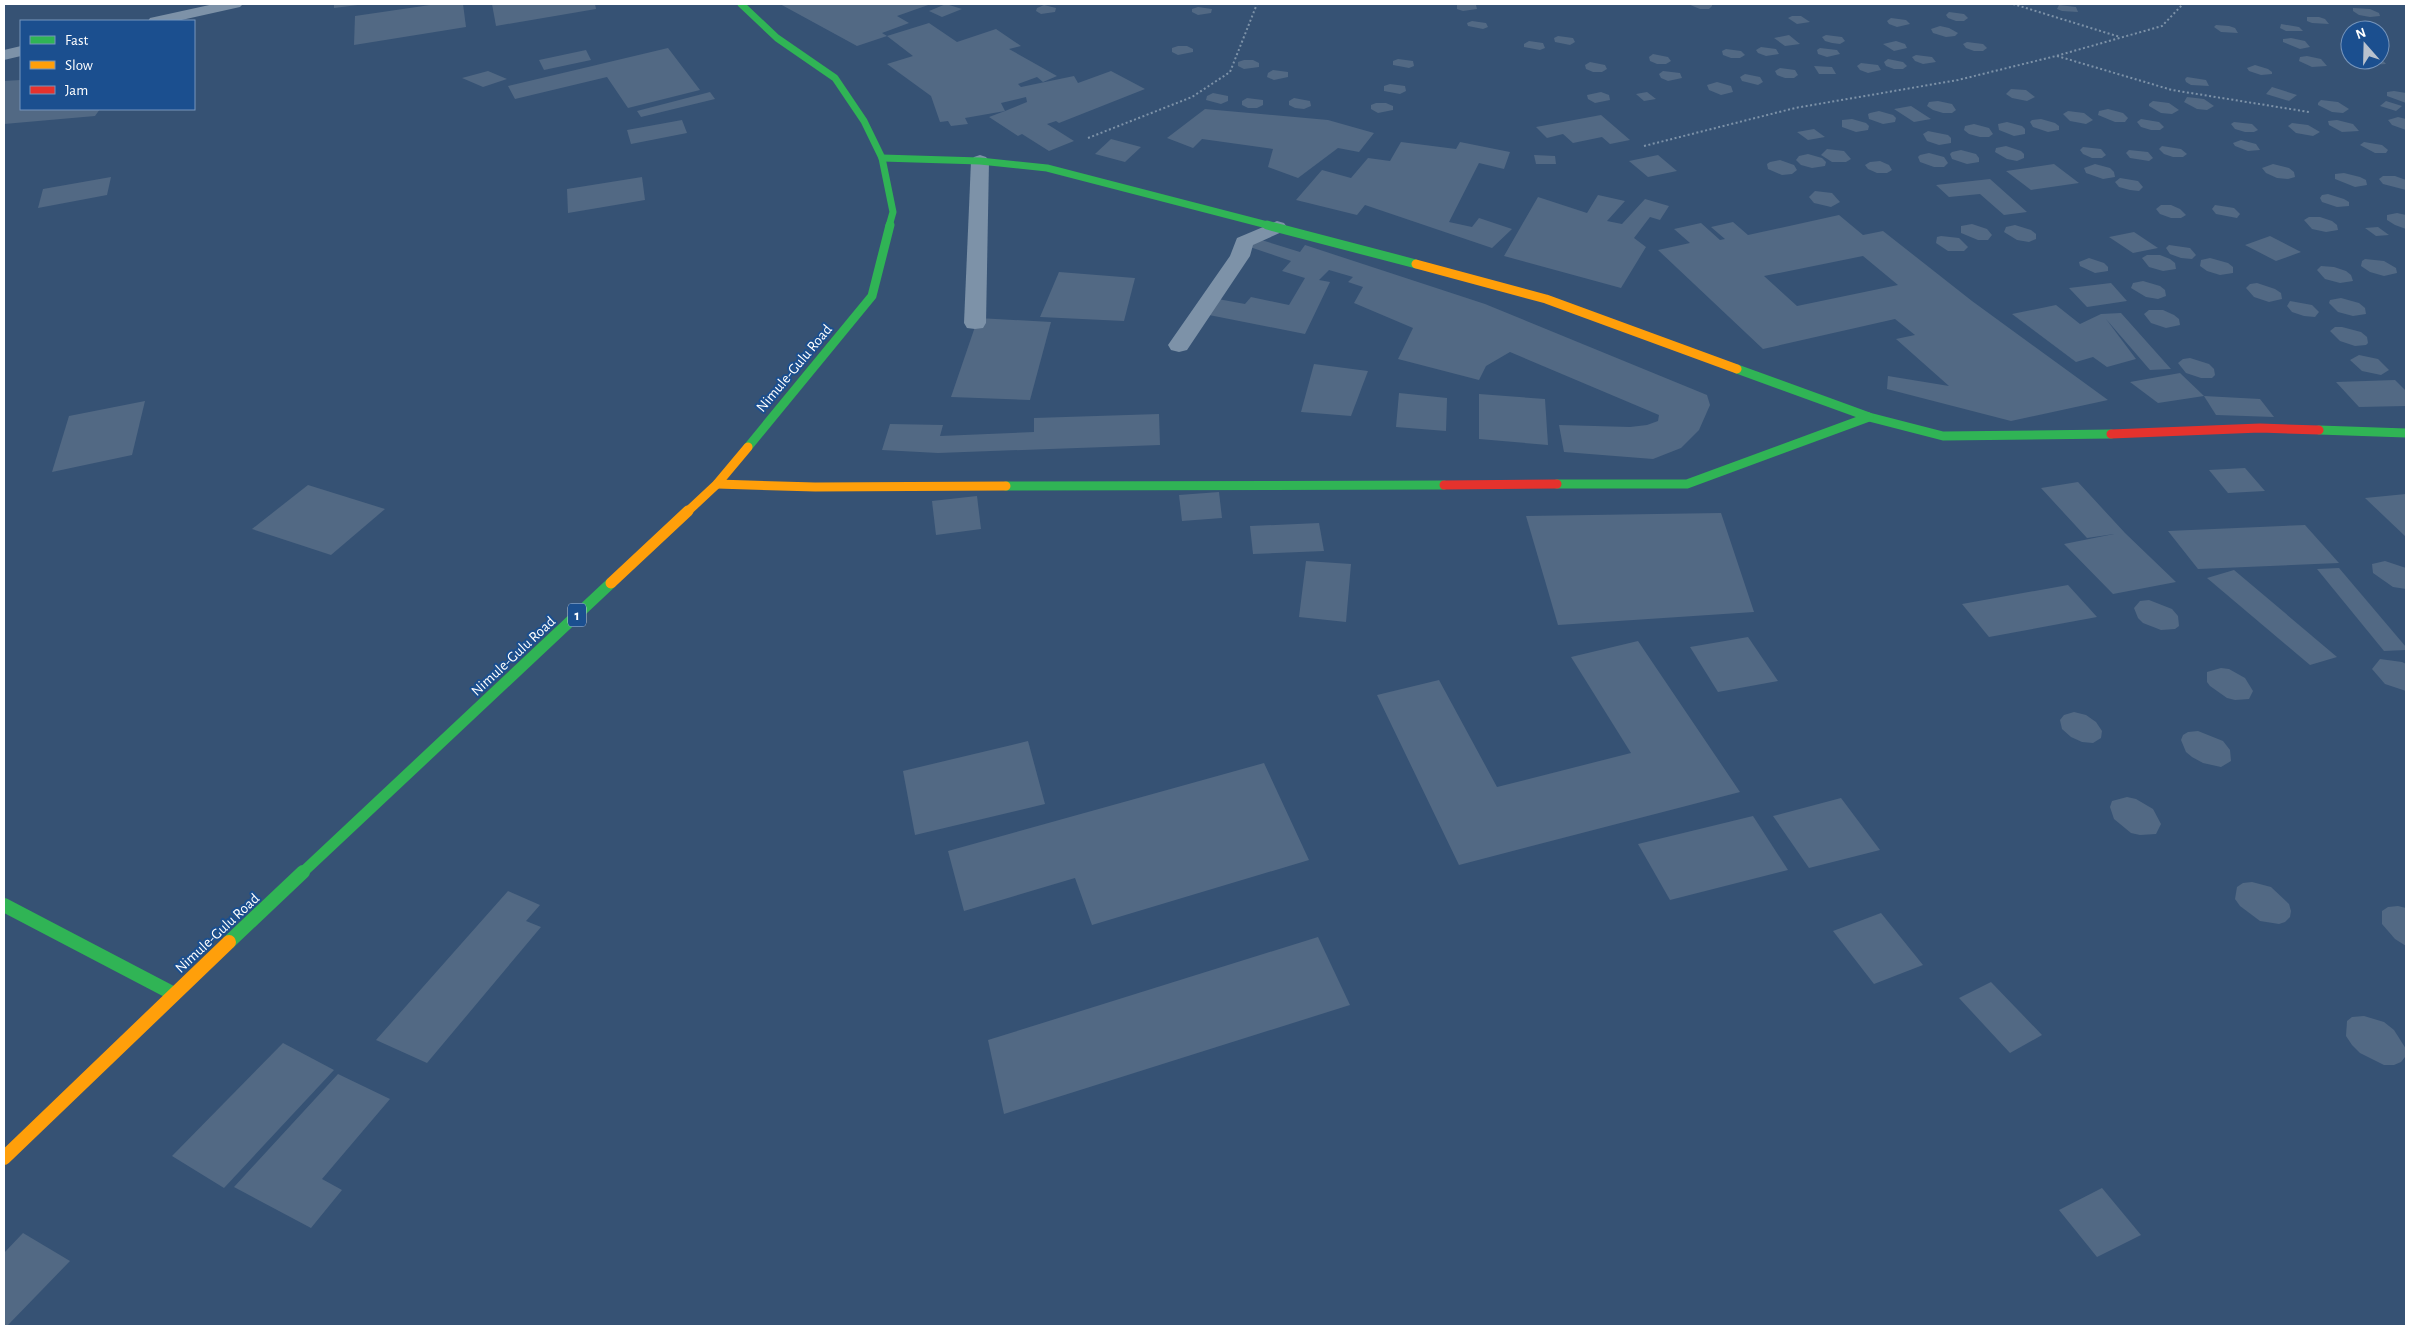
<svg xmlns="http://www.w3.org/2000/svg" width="2410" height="1330" font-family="'Alegreya Sans',sans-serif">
<rect width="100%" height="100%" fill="#365274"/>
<g fill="#526984" fill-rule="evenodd">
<path d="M334,4H358V5L334,8Z"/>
<path d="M437,4H463L466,27L354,45L355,16Z"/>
<path d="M492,4H595L596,9L496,26Z"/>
<path d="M780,4H931L897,16L909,23L882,33L887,36L857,46Z"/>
<path d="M946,4L962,9L942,17L929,11Z"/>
<path d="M1459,4H1472L1476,5L1477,9L1463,11L1457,9V5Z"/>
<path d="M1688,4H1712V6L1709,9H1700Z"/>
<path d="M1044,5L1056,8L1055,12L1041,14L1036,11L1037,8Z"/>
<path d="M2059,5L2076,7L2078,12L2062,11L2057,9Z"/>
<path d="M1198,7L1212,9L1211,13L1198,15L1192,12V9Z"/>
<path d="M2353,8L2370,9L2379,13L2380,16L2370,17L2359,15L2353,11Z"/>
<path d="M1949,12L1964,14L1968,18L1964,21H1956L1948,18L1946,15Z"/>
<path d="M1792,16H1801L1810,22L1797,24L1788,18Z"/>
<path d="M2307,17H2319L2325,19L2329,24L2312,23L2307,21Z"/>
<path d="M1891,18L1906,20L1910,24L1897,27L1889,24L1887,21Z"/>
<path d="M1472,21L1486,23L1488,27L1483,29L1468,26L1467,23Z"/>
<path d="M929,23L957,42L996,29L1021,46L1009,49L1057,76L1043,82L1037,77L1018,84L1021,87L1074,76L1078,83L1111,71L1145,89L1059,123L1056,121L1047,124L1074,141L1049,151L1022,134L1018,136L989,117L1005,111L965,118L968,124L951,126L948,121L940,122L931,96L887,64L913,56L887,36ZM1026,97L1027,102L1005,111L1001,103Z"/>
<path d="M2357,23L2372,25L2383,30H2358L2353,26Z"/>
<path d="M2281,24L2299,27L2303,31H2286L2280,28Z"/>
<path d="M2216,25L2229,26L2235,28L2238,33L2221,32L2214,27Z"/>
<path d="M1940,26L1949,28L1958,33L1955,36L1946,37L1933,33L1931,29Z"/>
<path d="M1789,35L1800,44L1785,46L1774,38Z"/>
<path d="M1826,35L1842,37L1845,41L1840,44L1832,43L1825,41L1822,37Z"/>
<path d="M1558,36L1573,38L1575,42L1570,45L1555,42L1554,38Z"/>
<path d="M2291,38L2305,41L2310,47L2300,49L2283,42V39Z"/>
<path d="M1529,41L1543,43L1545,48L1540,50L1524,47V44Z"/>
<path d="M1896,41L1905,44L1907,48L1894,51L1883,44Z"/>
<path d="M1967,42L1983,44L1987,48L1983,51H1974L1966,48L1963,44Z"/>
<path d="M1178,46H1187L1193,49V52L1178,55L1172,52V48Z"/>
<path d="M1761,47L1776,49L1779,54L1766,56L1758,53L1756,50Z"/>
<path d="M668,48L700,90L628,108L607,77L515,99L508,86Z"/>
<path d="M1820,48L1837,50L1840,54L1827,57L1818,54L1817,50Z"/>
<path d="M1726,49L1741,51L1745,55L1740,58H1731L1723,55L1722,51Z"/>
<path d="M586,50L591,60L544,70L539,60Z"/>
<path d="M1653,54L1668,57L1671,61L1666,64H1657L1650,61L1649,57Z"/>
<path d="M1916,55L1932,57L1936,62L1923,64L1915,61L1912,57Z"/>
<path d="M2307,56L2321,59L2327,66L2312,67L2299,61L2300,57Z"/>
<path d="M2380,57L2386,64L2371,65L2360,60H2380Z"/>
<path d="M1398,59L1413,61L1414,66L1409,68L1393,65V61Z"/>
<path d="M1888,59L1903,62L1907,66L1903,69H1894L1886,66L1884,62Z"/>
<path d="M1244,60H1253L1259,63V67L1244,69L1238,66V62Z"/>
<path d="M1590,62L1605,65L1607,69L1602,72H1593L1586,69L1585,65Z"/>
<path d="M1861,63L1878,65L1881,70L1868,73L1860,70L1857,66Z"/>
<path d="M2255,65L2268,69L2272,72V74L2261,75L2249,71L2247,68Z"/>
<path d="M1814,66L1832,67L1836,74H1819Z"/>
<path d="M1780,68L1795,70L1798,75L1794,78H1785L1777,75L1775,71Z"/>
<path d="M1273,70L1288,72V77L1274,80L1267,77L1268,73Z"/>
<path d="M488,71L507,79L483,87L462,78Z"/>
<path d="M1663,71L1680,73L1682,78L1668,81L1661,78L1659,74Z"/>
<path d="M1745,74L1760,77L1763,82L1758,85L1742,81L1740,77Z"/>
<path d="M2187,77L2206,80L2209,86L2191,85L2186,82L2185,79Z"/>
<path d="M21,80V109H100L95,116L4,124V81Z"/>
<path d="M1717,82L1731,86L1733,92L1721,95L1709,90L1707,85Z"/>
<path d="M1390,84L1405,86L1406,91L1400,94L1384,91V86Z"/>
<path d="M2272,87L2297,95L2289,101L2266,94Z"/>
<path d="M2011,89L2026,90L2035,97L2027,101L2012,98L2006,94Z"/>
<path d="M2394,91L2406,93V103L2387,96V92Z"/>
<path d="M710,92L715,99L641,117L637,111Z"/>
<path d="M1601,92L1609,95L1610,100L1595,103L1588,99L1587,95Z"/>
<path d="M1647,92L1656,99L1644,101L1636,94Z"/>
<path d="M1213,93L1228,96V101L1221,104L1206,100L1207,96Z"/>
<path d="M2187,97L2204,99L2214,106L2207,110L2197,109L2184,102Z"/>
<path d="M1247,98L1263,100V105L1257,108H1248L1242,105V101Z"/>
<path d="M1294,98L1310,101L1311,106L1304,109L1295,108L1289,105V101Z"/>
<path d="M2321,100L2338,102L2349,109L2343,113L2332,112L2318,105V103Z"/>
<path d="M1938,101L1952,104L1956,110L1952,113H1943L1933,110L1927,106L1929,102Z"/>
<path d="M2153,101L2169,103L2179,110L2172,114L2161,113L2149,106V104Z"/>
<path d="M2386,101L2402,106L2396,111L2380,106Z"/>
<path d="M1376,103H1386L1393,106V110L1378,113L1371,109V105Z"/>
<path d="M1911,106L1931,119L1914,122L1894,109Z"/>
<path d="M1205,109L1328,120L1374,133L1359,152L1338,148L1298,178L1268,167L1273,149L1202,139L1193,148L1167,138Z"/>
<path d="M2108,109L2123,113L2128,118L2125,122H2115L2098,115L2099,111Z"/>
<path d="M1879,111L1893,115L1896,118L1895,122L1883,124L1869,119L1868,114L1870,113Z"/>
<path d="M2068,111L2084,113L2093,120L2086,124L2070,121L2063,114Z"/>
<path d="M1601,115L1630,140L1610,144L1602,137L1573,143L1563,134L1547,138L1536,127Z"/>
<path d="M2398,117L2406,119V130L2392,125L2388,120Z"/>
<path d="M1852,119L1866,123L1869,126L1868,130L1856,132L1842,127V120Z"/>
<path d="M2041,119L2055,123L2059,126V130L2048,132L2033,127L2030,122L2032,120Z"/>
<path d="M2141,119L2159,122L2164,127L2160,130H2151L2141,127L2137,122Z"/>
<path d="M682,120L687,133L631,144L627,130Z"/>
<path d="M2337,120L2353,124L2359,131L2342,132L2329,125L2328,121Z"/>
<path d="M2007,122L2022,126L2025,129V134L2014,136L1999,130L1998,124Z"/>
<path d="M2234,122L2252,124L2258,130L2254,132H2245L2235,129L2231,124Z"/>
<path d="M2292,123L2308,125L2320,132L2313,136L2296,133L2288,126Z"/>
<path d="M1974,124L1989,128L1993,134L1989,137H1980L1969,134L1964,130L1965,126Z"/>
<path d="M1814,129L1825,137L1808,140L1797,132Z"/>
<path d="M1928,131L1948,135L1951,138V143L1939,145L1927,141L1923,134Z"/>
<path d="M1111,139L1141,147L1125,162L1095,154Z"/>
<path d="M2241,140L2256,144L2260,150L2248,151L2235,146L2233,143Z"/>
<path d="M1401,142L1456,149L1460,142L1510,152L1504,169L1479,163L1449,222L1472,227L1479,218L1512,229L1492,248L1365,205L1357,215L1296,200L1322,170L1351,178L1368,158L1390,161Z"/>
<path d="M2364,142L2382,145L2388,150L2386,153H2375L2360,145Z"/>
<path d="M2006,146L2021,151L2024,154V158L2017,161L2007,159L1995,152L1996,148Z"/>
<path d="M2162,146L2181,149L2187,154L2183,157H2173L2164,154L2159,149Z"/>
<path d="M2083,147L2101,149L2106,155L2102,158H2092L2083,154L2080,150Z"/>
<path d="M1827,149L1844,151L1851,159L1846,162H1832L1821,155Z"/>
<path d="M1961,150L1976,154L1979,158V162L1967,164L1952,159L1950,154L1952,152Z"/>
<path d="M2129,150L2148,152L2153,158L2149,161L2130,158L2126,153Z"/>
<path d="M1929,153L1944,157L1948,163L1944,167H1934L1920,162L1918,157L1920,155Z"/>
<path d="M1808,154L1822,158L1826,162L1825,166L1812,168L1801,165L1796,160L1799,156Z"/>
<path d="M1534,155L1555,156L1556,164H1536Z"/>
<path d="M1658,155L1677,171L1648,177L1629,161Z"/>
<path d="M1780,160L1794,165L1797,170L1792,174L1782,175L1768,169L1767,164L1770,162Z"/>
<path d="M1880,161L1889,165L1892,170L1887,173H1877L1868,169L1865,165L1870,162Z"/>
<path d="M2054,164L2079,183L2031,190L2006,171Z"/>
<path d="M2095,164L2110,168L2114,172L2115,177L2103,179L2086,173L2084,168Z"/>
<path d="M2273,164L2289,168L2294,172L2295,177L2288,179L2277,178L2266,173L2262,168Z"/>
<path d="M2344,173L2360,177L2366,180L2367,185L2355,187L2335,179V174Z"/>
<path d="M2383,176H2395L2406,180V190L2383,184L2379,179Z"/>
<path d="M111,177L107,195L38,208L43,189Z"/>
<path d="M642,177L645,200L568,213L567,189Z"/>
<path d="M2120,178L2138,181L2143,187L2139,191L2130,190L2119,187L2115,182Z"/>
<path d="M1990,179L2027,212L2004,215L1980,194L1949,197L1936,185Z"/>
<path d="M1815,191L1832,193L1840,202L1831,207L1814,203L1809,197Z"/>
<path d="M2328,194L2344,199L2349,202V206L2337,207L2322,202L2320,198L2322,195Z"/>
<path d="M1598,195L1625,201L1607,221L1622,224L1645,199L1669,206L1660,220L1650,217L1634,238L1646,247L1621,288L1504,256L1538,197L1587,213Z"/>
<path d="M2161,205H2171L2180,209L2186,215L2181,218H2171L2160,214L2156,209Z"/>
<path d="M2215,205L2234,208L2240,214L2237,218L2216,214L2212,209Z"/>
<path d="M2397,213L2406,215V229L2395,225L2387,220V215Z"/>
<path d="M1839,215L1863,235L1883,231L1972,301L2108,400L2011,421L1887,389L1888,376L1949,386L1896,339L1915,335L1895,319L1763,349L1658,250L1690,243L1674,229L1701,223L1720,240L1725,239L1711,227L1733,222L1748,235ZM1863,256L1898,285L1797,306L1764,276Z"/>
<path d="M2309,217H2320L2332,221L2337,225L2338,230L2326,232L2312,229L2304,220Z"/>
<path d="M1972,224L1987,229L1992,235L1988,240H1978L1961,233V226Z"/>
<path d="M2015,225L2031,230L2036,234V239L2029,242L2017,240L2004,232L2006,227Z"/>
<path d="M2378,227L2389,235L2376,236L2365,228Z"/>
<path d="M2134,232L2158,248L2133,253L2109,237Z"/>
<path d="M1941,236L1959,238L1968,247L1964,251H1948L1936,243L1937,237Z"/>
<path d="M2270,236L2301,252L2276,261L2245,245Z"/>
<path d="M1255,238L1300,252L1305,245L1485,304L1707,395L1710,405L1699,430L1681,448L1653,459L1564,452L1559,425L1630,427L1647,425L1658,421L1659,415L1510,352L1486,366L1479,380L1398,359L1413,328L1354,303L1363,287L1348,282L1353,277L1329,270L1319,280L1330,282L1305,334L1209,315L1218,299L1245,304L1251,297L1289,305L1305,278L1282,271L1291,261L1247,246Z"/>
<path d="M2169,245L2190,248L2196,255L2192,259L2181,258L2170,254L2166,248Z"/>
<path d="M2147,255H2160L2170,259L2175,263L2176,269L2163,271L2149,267L2142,258Z"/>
<path d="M2089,258L2104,263L2108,267V271L2095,273L2080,266L2079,262Z"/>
<path d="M2210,258L2228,263L2233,267V273L2220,275L2207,271L2200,266L2201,260Z"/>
<path d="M2365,259L2384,261L2396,268L2397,273L2384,276L2370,272L2361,266L2362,261Z"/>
<path d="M2321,266L2334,267L2346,271L2351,275L2353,281L2340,283L2325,279L2317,270Z"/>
<path d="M1059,272L1135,278L1124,321L1040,317Z"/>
<path d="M2143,281L2160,286L2165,290L2166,296L2158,299L2146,297L2131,288L2133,283Z"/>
<path d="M2111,283L2127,301L2087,307L2069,288Z"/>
<path d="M2257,283L2275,289L2281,293L2282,299L2269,302L2254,297L2246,288L2250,284Z"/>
<path d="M2341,298L2359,303L2365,308L2366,314L2353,316L2338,312L2329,303L2330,300Z"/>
<path d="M2290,301L2312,305L2319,312L2315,317L2304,316L2292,312L2287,306Z"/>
<path d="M2056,305L2080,324L2101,314L2121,313L2171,369L2150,370L2106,319L2136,359L2107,367L2093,357L2076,362L2012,314Z"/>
<path d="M2149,310H2163L2174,315L2179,319L2180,325L2166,328L2151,323L2144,314Z"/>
<path d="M978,318L1051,322L1030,400L951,397Z"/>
<path d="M2342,327L2361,332L2367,337L2368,343L2366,345L2355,346L2340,341L2330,331L2335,327Z"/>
<path d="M2359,355L2378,359L2389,370L2381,375L2362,371L2350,360Z"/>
<path d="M2190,358L2209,364L2214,369L2215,375L2212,378H2201L2186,373L2178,363L2183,359Z"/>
<path d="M1314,364L1368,371L1351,416L1301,412Z"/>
<path d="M2180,373L2204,396L2158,403L2130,382Z"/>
<path d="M2395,380L2406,391V406L2359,407L2336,382Z"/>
<path d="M1399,393L1447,398L1446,431L1396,427Z"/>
<path d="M1479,394L1545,399L1548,445L1479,439Z"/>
<path d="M2204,396L2260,399L2274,417L2216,415Z"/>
<path d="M145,401L132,455L52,472L69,416Z"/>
<path d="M1159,414L1160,445L938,453L882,450L890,424L943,425L940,436L1034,432V418Z"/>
<path d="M2245,468L2265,491L2228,493L2209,470Z"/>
<path d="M2078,482L2125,533L2176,582L2113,594L2064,544L2114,534L2087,538L2041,488Z"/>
<path d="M308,485L385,509L331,555L252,529Z"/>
<path d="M1219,492L1222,518L1182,521L1179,495Z"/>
<path d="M2406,494V537L2365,498Z"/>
<path d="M977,496L981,529L936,535L932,501Z"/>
<path d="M1721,513L1754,612L1558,625L1526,516Z"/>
<path d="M1319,523L1324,551L1253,554L1250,526Z"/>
<path d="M2305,525L2339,563L2198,569L2168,531Z"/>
<path d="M1306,561L1351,564L1346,622L1299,617Z"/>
<path d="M2385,561L2406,568V589L2393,587L2373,573L2372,564Z"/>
<path d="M2339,568L2406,647V650L2384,651L2317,569Z"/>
<path d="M2234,570L2337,657L2310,665L2207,578Z"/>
<path d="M2068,585L2097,617L1989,637L1962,604Z"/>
<path d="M2149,600L2172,609L2178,616L2179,626L2175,629L2161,630L2143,623L2138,618L2134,608L2140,601Z"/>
<path d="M1748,637L1778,681L1718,692L1690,647Z"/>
<path d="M1638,641L1740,792L1459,865L1377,695L1439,680L1497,787L1631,753L1571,657Z"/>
<path d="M2380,659L2402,662L2406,664V691L2385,684L2372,669Z"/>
<path d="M2221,668L2229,669L2245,678L2253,691L2249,699L2235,700L2227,698L2210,686L2207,682V672Z"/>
<path d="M2074,712L2086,715L2096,722L2102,731L2101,738L2093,743L2082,742L2071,737L2062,729L2060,720L2064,715Z"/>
<path d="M2198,731L2223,741L2230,750L2231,761L2221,767L2203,763L2192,757L2186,752L2181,740L2183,735L2188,732Z"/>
<path d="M1028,741L1045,804L915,835L903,771Z"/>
<path d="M1264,763L1309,860L1092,925L1075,878L964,911L948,851Z"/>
<path d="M2127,797L2136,799L2153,809L2161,824L2156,834L2140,835L2131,833L2114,819L2110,807L2112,801Z"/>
<path d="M1841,798L1880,850L1809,868L1773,816Z"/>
<path d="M1753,816L1788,870L1670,900L1638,844Z"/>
<path d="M2252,882L2271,887L2289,904L2291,911L2290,917L2285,922L2279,924L2260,921L2240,906L2235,899L2237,887L2243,883Z"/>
<path d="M508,891L540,905L526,921L541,927L427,1063L376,1040Z"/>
<path d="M2398,906L2406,908V946L2395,939L2382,924V911L2388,907Z"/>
<path d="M1881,913L1923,965L1874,984L1833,931Z"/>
<path d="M1318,937L1350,1005L1004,1114L988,1040Z"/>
<path d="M1991,982L2042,1035L2010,1053L1959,998Z"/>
<path d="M2364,1016L2384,1022L2394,1030L2406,1049L2405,1057L2401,1062L2394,1065H2384L2360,1053L2352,1045L2346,1036L2347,1021L2352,1017Z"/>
<path d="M283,1043L334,1070L224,1188L172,1156Z"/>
<path d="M338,1074L390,1099L322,1179L342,1190L311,1228L234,1187Z"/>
<path d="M2102,1188L2141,1235L2097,1257L2059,1210Z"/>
<path d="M23,1233L70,1261L7,1326H4V1253Z"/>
</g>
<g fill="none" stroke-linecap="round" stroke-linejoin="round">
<g stroke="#7d92a8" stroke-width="2" stroke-dasharray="2 2.5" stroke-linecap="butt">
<path d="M2013,4L2120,37"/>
<path d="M2057,56L2172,90L2309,112"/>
<path d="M1088,138L1192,97L1230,72L1257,4"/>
<path d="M1644,146L1795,108L1958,80L2056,56L2162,26L2183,4"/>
</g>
<g fill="#7d92a8" fill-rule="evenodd">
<path d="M214,4H243L240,7L177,21H148L150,18Z"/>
<path d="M21,46V56L4,60V50Z"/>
<path d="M980,155L986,157L989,161L986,323L983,328L975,329L967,328L964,323L971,161L974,157Z"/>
<path d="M1277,221L1284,223L1287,227L1284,231L1253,245L1250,256L1187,350L1179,352L1171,350L1168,345L1230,256L1237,238Z"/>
</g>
<g stroke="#30b455" stroke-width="7">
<path d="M741,4L777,38L835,78L864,121L882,158L893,212L889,226"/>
<path d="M882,158L980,161L1047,168L1271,226"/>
</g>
<g stroke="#30b455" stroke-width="9">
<path d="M1267,225L1416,264"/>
<path d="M1737,369L1869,417L1943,436L2111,434"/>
<path d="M2319,430L2406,433"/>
<path d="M748,447L872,296L890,225"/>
<path d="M1557,484H1687L1869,417"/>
<path d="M1006,486L1444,485"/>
</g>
<path stroke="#30b455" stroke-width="11" d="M302,873L611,583"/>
<g stroke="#30b455" stroke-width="14">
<path d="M4,905L174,994"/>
<path d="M229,942L303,872"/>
</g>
<g stroke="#ff9f0a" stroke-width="9">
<path d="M1416,264L1546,299L1737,369"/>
<path d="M717,484L815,487L1006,486"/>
<path d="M687,512L717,484L748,447"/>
</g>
<path stroke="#ff9f0a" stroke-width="11" d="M611,583L688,511"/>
<path stroke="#ff9f0a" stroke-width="14" d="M4,1158L229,942"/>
<g stroke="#e5322d" stroke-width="9">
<path d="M2111,434L2260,428L2319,430"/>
<path d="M1444,485L1557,484"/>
</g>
</g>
<g text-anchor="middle" stroke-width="4" stroke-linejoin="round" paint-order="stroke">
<rect fill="#1b4f8f" stroke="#bbcadd" stroke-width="1" x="568" y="603.5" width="18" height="23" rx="4"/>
<g font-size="14" font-weight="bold" fill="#fff">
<text x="577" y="620">1</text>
</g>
<g font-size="15" fill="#fff" stroke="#1b4f8f">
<text transform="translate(794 368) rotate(-50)" y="5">Nimule-Gulu Road</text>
<text transform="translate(513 656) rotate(-43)" y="5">Nimule-Gulu Road</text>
<text transform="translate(217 933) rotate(-43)" y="5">Nimule-Gulu Road</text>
</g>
</g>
<rect width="2410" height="1330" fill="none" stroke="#ffffff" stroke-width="10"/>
<rect x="20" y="20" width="175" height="90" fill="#1b4f8f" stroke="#7695bc"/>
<rect x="30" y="36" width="25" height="8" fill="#30b455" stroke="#7695bc"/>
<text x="65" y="45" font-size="15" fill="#ffffff">Fast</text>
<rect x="30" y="61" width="25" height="8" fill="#ff9f0a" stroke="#7695bc"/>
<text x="65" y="70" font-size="15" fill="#ffffff">Slow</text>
<rect x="30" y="86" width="25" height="8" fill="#e5322d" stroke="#7695bc"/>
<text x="65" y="95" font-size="15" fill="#ffffff">Jam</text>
<g transform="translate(2365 45) rotate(340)"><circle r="24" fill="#1b4f8f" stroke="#7695bc"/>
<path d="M0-4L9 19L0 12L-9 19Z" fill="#b9c2ce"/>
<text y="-8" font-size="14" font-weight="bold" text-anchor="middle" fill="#ffffff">N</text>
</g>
</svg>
